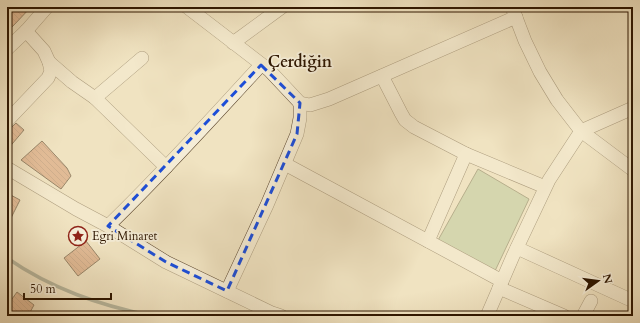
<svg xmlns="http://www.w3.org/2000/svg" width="640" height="323" font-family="Cardo,serif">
<defs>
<pattern id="building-back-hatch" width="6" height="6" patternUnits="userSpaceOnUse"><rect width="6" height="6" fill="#cf8a62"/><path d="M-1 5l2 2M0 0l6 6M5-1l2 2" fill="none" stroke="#a8704e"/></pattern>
</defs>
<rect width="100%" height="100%" fill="#f0e3c1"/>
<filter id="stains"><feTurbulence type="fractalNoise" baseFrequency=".005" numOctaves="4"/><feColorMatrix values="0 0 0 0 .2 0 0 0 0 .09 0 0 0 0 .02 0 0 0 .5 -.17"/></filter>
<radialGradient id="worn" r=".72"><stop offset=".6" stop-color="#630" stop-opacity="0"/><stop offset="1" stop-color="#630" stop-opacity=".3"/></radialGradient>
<path fill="#b4c597" stroke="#716e4c" d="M478,169L529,199L495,271L437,242Z"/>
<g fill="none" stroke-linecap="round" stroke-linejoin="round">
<path stroke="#6f7b6a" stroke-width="3.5" d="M7,258C52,289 99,305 152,316"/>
</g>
<g fill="url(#building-back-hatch)" stroke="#2e1600">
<path d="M7,7H31L13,26L7,31Z"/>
<path d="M16,123L24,130L7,150V129L12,127Z"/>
<path d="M42,141L67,168L71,176L61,189L21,160Z"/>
<path d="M7,193L20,200L7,226Z"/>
<path d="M86,241L100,259L78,276L64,258Z"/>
<path d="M17,292L34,305L28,316H17L7,310V306Z"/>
</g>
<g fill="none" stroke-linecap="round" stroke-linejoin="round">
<defs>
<g id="street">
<path d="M187,7L269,70L300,103L310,105L329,99L516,17"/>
<path d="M512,7L525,41L540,72L557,100L581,131L633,170"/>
<path d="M233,43L282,7"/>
<path d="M7,49L26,31L47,7"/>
<path d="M49,62L72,82L95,98L166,167"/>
<path d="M382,76L401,113L405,120L414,127L466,154L545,187"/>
<path d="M95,98L142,58"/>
<path d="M7,121L48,78L51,71L49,62L44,51L26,31"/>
<path d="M285,164L502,281"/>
<path d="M7,168L76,209L108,226L166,262L272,313L281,316"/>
<path d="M108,226C162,174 211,119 261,65"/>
<path d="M428,241L466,154"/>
<path d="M517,248L633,301"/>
<path d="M499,288L564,316"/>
<path d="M227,291L267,205L297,134L300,118V103"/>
<path d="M487,316L513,256L549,180L581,131L633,108"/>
<path d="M583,316L591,301"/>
</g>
</defs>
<use href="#street" stroke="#5e4930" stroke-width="14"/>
<use href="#street" stroke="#f5edd7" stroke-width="13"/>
</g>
<path d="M0 0H640V323H0ZM261,65L300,103L297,134L227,291L166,262L108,226Z" fill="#f0e3c1" fill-opacity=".55" fill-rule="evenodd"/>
<path fill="none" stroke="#1d4ed8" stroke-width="3" stroke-dasharray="8 5" stroke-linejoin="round" d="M261,65L300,103L297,134L227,291L166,262L108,226Z"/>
<defs>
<symbol id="sight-ring" viewBox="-11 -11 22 22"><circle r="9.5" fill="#f5edd7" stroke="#8f2418" stroke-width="1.5"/><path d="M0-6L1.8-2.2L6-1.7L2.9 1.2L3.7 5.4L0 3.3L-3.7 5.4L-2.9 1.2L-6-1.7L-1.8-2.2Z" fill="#8f2418"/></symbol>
</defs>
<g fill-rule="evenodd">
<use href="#sight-ring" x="67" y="225" width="22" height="22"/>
</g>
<g text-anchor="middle" stroke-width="3.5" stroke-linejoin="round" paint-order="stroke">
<g font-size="12" fill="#2e1600" stroke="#f5edd7" text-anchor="start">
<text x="92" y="240">Egri Minaret</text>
</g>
<g font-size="16" font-weight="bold" fill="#2e1600" stroke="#f5edd7">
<text x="300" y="67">Çerdiğin</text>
</g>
</g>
<rect width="640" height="323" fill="none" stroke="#f0e3c1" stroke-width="24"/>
<rect x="8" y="8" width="624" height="307" fill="none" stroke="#2e1600" stroke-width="2"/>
<rect x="12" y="12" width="616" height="299" fill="none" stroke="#2e1600"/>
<g transform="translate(598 281) rotate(76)" stroke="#f5edd7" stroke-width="3" paint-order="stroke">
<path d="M0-3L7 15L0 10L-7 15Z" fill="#2e1600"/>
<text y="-6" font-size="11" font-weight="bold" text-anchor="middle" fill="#2e1600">N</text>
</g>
<path d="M24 293v6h87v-6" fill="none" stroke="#2e1600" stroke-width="2"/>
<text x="30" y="293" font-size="12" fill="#2e1600" stroke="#f5edd7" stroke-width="3" paint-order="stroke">50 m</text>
<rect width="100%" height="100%" filter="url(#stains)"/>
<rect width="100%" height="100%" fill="url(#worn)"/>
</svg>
